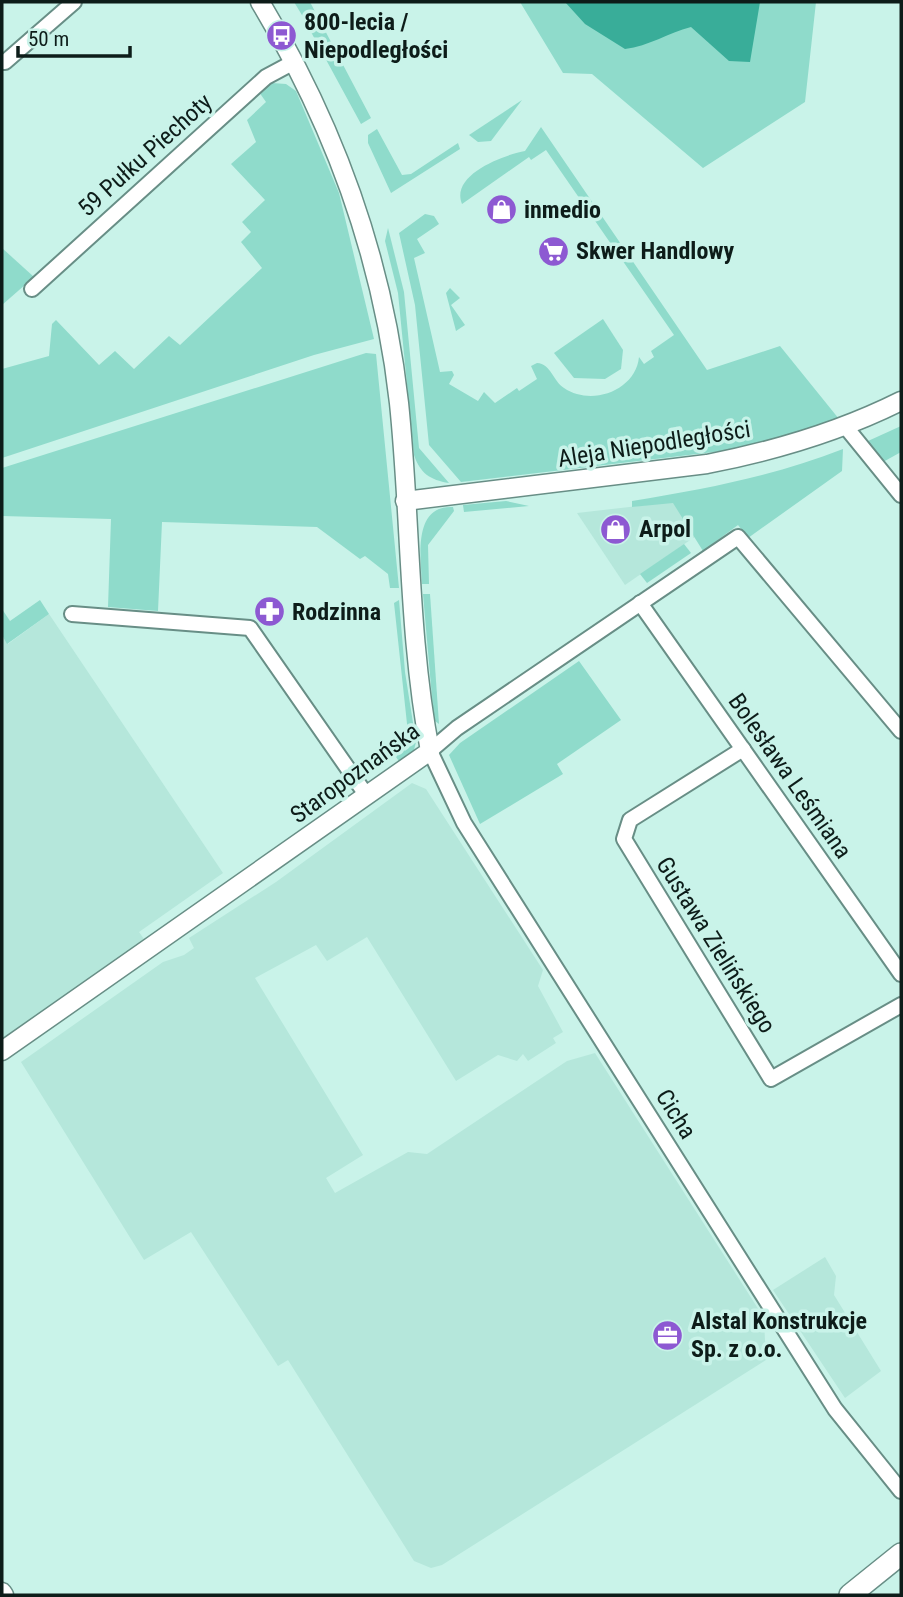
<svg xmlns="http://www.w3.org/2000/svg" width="903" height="1597" font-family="'Roboto Condensed',sans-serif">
<rect width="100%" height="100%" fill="#c9f3e9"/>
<g fill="#b5e7db">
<path d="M673,502L696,536L625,585L577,513Z"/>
<path d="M49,614L223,873L139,932L146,942L2,1038V635L8,644Z"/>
<path d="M412,783L426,789L543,970L538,986L563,1032L553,1038L556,1043L528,1061L523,1054L517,1061L498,1055L456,1081L367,937L327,961L316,945L255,978L363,1155L326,1178L335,1193L408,1152L427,1154L567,1061L595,1053L764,1318L765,1341L774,1355L442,1565L431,1568L414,1561L288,1360L278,1366L191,1232L144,1260L21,1062L163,962L184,955L194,948L189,938L276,882Z"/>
<path d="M825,1257L836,1276L834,1295L881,1371L845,1398L773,1290Z"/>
</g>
<g fill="#8fdbcb">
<path d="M294,2H310L371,118L361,124L311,32L316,29L309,18L305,20Z"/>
<path d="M520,2H816L805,102L703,168L592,74L563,73Z"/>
<path d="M272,83L286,84L296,91L339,193L374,339L314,355L2,458V369L49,356L52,324L56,320L99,365L115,351L134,369L169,336L180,345L262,268L241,242L251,232L242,222L265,200L231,164L256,142L247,120L266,102L259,92Z"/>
<path d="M522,100L491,141L478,142L469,135Z"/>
<path d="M541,127L707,370L780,346L839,419L765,446L461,482L429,445L415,305L399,233L425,214L434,216L439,224L417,239L425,253L414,258L440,372L452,371L454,375L449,384L478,401L484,392L495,403L517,388L519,391L537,379L531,366L537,363C551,364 553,381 564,388C592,407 636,390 639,357L644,364L654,357L651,351L674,335L546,150L531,160L529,157L462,204C450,175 503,155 525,151Z"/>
<path d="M377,129L402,175L411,174L458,143L460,149L391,193L368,143V135Z"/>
<path d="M388,228L404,292L419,448L449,483C430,480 420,473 414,455L398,293L385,241Z"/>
<path d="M2,248L34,277L2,305Z"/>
<path d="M450,288L460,298L451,305L465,325L456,331L446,293Z"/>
<path d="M603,319L623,350L621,369L605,379L574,378L554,353Z"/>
<path d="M366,353L376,354L399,588H390L388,574L365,556L360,559L317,527L162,522L158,611L108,607L111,519L2,516V468Z"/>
<path d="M901,426V452L883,462L868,441Z"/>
<path d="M843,449L842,471L748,538L738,525L703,551L673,503L632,507V501C705,489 774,476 843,449Z"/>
<path d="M506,501L529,506L464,512L463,505Z"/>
<path d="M453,507L454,511L428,545L429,584H422C421,559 412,505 453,507Z"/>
<path d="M684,544L691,553L647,583L640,574Z"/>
<path d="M423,594H430L439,724L435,721L433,709Z"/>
<path d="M40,600L49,614L7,644L2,635V609L10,621Z"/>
<path d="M399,600L405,672L416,742L414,750L401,764L396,757L408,733L394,603Z"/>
<path d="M579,661L621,720L557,764L563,774L480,824L449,755L460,743Z"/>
</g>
<path fill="#39ad99" d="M565,2H760L750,62L729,61L691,27C668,33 649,46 625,49L585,24Z"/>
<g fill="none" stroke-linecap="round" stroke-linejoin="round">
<defs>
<g id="minor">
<path d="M2,62H5L74,2"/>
<path d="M32,289L266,77L294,62"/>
<path d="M845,426L901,495"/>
<path d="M640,603L901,974"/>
<path d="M72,614L250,628L367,796"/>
<path d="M901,731L738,537L457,728L430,751L464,823L835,1409L901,1491"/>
<path d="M743,749L630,820L624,839L771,1079L901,1005"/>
</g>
<g id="tertiary">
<path d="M405,501L707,464C774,451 839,432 901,401"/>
<path d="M2,1051L430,751C408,636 411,519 399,403C383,259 335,126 260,2"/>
<path d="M2,1592L4,1595"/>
</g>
<path id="secondary" d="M850,1595L901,1554"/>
</defs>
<use href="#minor" stroke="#688e86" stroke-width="18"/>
<use href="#tertiary" stroke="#688e86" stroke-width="21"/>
<use href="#secondary" stroke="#688e86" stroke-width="24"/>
<use href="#minor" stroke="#fff" stroke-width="14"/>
<use href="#tertiary" stroke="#fff" stroke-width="18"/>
<use href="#secondary" stroke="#fff" stroke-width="21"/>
</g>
<defs>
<symbol id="bus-disc" viewBox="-11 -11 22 22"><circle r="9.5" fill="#8d59d2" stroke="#c9f3e9"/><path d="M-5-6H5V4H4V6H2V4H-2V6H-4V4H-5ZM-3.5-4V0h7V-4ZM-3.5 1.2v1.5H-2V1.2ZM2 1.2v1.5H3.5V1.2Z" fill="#fff"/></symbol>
<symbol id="shop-disc" viewBox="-11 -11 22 22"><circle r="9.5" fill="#8d59d2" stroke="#c9f3e9"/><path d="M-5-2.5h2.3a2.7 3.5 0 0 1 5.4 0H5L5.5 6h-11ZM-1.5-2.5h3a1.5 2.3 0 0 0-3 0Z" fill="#fff"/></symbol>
<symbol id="supermarket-disc" viewBox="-11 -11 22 22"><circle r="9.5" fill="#8d59d2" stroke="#c9f3e9"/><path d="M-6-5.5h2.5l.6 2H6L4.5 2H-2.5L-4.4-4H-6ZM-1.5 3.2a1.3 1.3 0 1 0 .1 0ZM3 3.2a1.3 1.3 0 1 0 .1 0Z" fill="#fff"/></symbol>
<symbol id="pharmacy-disc" viewBox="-11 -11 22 22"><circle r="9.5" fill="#8d59d2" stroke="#c9f3e9"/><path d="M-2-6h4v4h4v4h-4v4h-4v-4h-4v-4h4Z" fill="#fff"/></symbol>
<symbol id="office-disc" viewBox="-11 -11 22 22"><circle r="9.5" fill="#8d59d2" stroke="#c9f3e9"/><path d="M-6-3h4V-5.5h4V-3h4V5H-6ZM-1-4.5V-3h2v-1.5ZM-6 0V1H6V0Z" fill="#fff"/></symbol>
</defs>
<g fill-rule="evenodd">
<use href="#bus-disc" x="264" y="18" width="35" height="35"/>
<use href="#shop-disc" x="484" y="192" width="35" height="35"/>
<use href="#supermarket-disc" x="536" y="234" width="35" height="35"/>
<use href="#shop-disc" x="598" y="512" width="35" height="35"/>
<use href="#pharmacy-disc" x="252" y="594" width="35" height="35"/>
<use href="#office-disc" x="650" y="1318" width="35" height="35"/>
</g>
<g text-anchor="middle" stroke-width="7" stroke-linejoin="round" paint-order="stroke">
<g font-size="24" font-weight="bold" fill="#0d1c19" stroke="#c9f3e9" text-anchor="start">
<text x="304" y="30">800-lecia /<tspan x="304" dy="28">Niepodległości</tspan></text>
<text x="524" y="218">inmedio</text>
<text x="576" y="259">Skwer Handlowy</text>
<text x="639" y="537">Arpol</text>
<text x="292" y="620">Rodzinna</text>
<text x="691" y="1329">Alstal Konstrukcje<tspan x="691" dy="28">Sp. z o.o.</tspan></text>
</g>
<g font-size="24" fill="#0d1c19" stroke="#c9f3e9">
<text transform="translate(145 155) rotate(-42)" y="8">59 Pułku Piechoty</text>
<text transform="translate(654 444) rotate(-9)" y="8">Aleja Niepodległości</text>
<text transform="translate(355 773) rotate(-36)" y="8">Staropoznańska</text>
<text transform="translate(790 776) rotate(55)" y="8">Bolesława Leśmiana</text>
<text transform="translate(716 945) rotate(58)" y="8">Gustawa Zielińskiego</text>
<text transform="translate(676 1114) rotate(58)" y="8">Cicha</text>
</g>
</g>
<rect width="903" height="1597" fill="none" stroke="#0d1c19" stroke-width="7"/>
<path d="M18 46v10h112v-10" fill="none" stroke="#0d1c19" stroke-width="3.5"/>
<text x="28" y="46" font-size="21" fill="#0d1c19" stroke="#c9f3e9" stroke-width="5" paint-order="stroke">50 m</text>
</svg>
